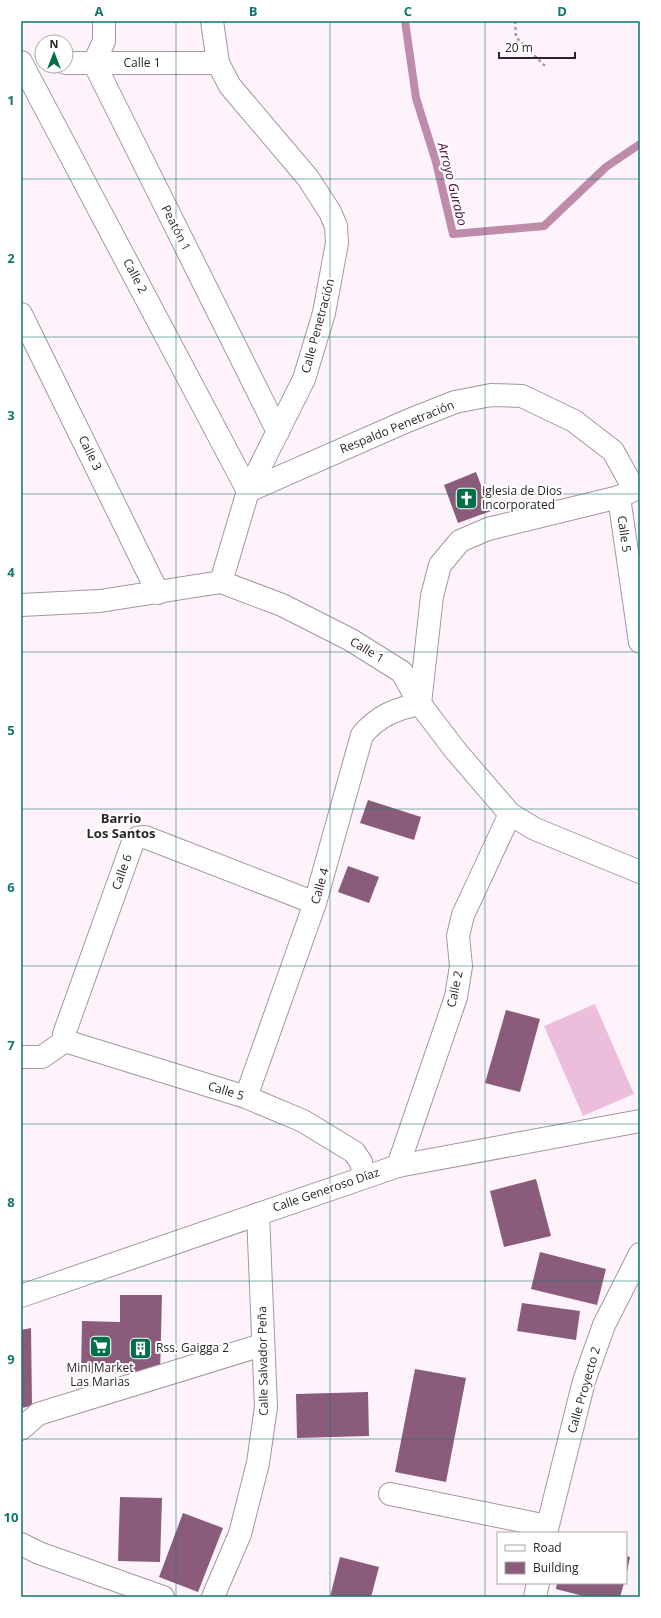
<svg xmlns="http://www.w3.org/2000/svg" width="661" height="1618" font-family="'Open Sans',sans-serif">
<rect width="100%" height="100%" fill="#fef3fa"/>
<path fill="#ecbedb" d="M595,1004L634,1094L583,1116L544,1026Z"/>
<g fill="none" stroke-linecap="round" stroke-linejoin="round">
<path stroke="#be8bab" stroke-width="8" d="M405,21L416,98L436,162L453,234L544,226L606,167L640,144"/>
</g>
<g fill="#8a5b7a">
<path d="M476,472L491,511L458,523L444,485Z"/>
<path d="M368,800L421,817L414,840L360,823Z"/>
<path d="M348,866L379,877L369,903L338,892Z"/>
<path d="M506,1010L540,1019L520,1092L485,1083Z"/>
<path d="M536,1179L551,1236L504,1247L490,1191Z"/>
<path d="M540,1252L606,1269L597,1305L531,1289Z"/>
<path d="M120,1295H162L160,1374L81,1373L82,1321L120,1322Z"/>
<path d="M522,1303L580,1311L576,1340L517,1331Z"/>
<path d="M31,1328L32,1406L21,1408V1330Z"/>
<path d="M415,1369L466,1378L446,1482L395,1472Z"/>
<path d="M368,1392L369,1436L297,1438L296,1394Z"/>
<path d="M120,1497L162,1498L160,1562L118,1561Z"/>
<path d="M183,1513L223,1528L198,1592L159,1577Z"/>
<path d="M626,1556L630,1557L627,1572H626Z"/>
<path d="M340,1557L379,1567L371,1597H330Z"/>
<path d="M557,1583H624L620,1597H587L556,1589Z"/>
</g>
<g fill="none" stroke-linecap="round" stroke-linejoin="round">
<defs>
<g id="minor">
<path d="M104,21V41L94,63L278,432"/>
<path d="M212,21L218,63L230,86L308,178L330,212L336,226L337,243L324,313L304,379L248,491L221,582"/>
<path d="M21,62L248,491L407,421L455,402L491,395L522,396L574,421L613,451L634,489"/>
<path d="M66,63H218"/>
<path d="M21,314L158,593"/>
<path d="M619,497L640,642"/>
<path d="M21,605L100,601L221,582L282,605L351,640L402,672L420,704L455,750L510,814L535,829L640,872"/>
<path d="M420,704L432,596L440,565L460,541L488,529L619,497L640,487"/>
<path d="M65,1041L64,1034L133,842L137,838L145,837L315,903"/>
<path d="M65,1041L246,1097L303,1121L354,1152L361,1162L364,1176"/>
<path d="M21,1057H42L65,1041"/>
<path d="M246,1097L315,903L362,735C378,716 395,709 420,704"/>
<path d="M398,1166L456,997L461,966L458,936L463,915L510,814"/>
<path d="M21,1296L398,1166L640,1121"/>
<path d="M21,1429L38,1414L262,1345"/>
<path d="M390,1494L547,1526"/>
<path d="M546,1533L584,1381L604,1325L640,1254"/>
<path d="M21,1544L39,1553L163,1597"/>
<path d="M213,1597L240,1534L258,1463L266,1407L258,1214"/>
<path d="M535,1597L538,1583"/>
</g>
</defs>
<use href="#minor" stroke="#a4979f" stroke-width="24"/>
<path stroke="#a49ba0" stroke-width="2.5" stroke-dasharray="3 3" stroke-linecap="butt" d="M515,21L516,37L547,68"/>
<use href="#minor" stroke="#fff" stroke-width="22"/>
</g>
<path fill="none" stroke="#0f766e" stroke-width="1" stroke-opacity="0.55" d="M176,21V1597M330,21V1597M485,21V1597M21,179H640M21,337H640M21,494H640M21,652H640M21,809H640M21,966H640M21,1124H640M21,1281H640M21,1439H640"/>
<defs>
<symbol id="church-square" viewBox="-11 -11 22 22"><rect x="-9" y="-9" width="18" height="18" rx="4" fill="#007049" stroke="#fff"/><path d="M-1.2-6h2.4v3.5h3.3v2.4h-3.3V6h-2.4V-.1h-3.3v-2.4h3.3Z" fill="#fff"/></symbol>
<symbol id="supermarket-square" viewBox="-11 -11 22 22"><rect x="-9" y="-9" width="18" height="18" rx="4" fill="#007049" stroke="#fff"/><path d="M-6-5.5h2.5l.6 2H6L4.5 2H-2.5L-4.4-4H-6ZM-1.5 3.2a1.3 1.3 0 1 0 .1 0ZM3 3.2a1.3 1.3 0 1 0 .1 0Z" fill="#fff"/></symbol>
<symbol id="building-square" viewBox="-11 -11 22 22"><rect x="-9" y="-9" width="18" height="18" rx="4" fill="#007049" stroke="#fff"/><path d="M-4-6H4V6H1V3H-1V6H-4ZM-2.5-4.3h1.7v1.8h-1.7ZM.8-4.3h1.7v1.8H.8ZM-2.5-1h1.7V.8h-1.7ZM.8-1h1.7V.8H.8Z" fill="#fff"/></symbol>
</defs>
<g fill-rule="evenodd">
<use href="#church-square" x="454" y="486" width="25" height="25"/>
<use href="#supermarket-square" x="88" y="1334" width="25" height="25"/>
<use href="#building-square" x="128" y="1336" width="25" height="25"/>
</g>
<g text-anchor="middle" stroke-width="4" stroke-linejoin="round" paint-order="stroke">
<g font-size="12" fill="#292427" stroke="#fff">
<text x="142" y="67">Calle 1</text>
<text transform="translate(176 228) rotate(63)" y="4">Peatón 1</text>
<text transform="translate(135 276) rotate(62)" y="4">Calle 2</text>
<text transform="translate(318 326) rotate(-75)" y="4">Calle Penetración</text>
<text transform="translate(397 427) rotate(-22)" y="4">Respaldo Penetración</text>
<text transform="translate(90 453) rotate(64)" y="4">Calle 3</text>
<text transform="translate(624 534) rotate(82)" y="4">Calle 5</text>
<text transform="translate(367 650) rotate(31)" y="4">Calle 1</text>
<text transform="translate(122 872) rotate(-70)" y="4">Calle 6</text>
<text transform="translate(320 886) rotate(-74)" y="4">Calle 4</text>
<text transform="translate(455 989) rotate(-78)" y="4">Calle 2</text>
<text transform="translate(226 1091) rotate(17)" y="4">Calle 5</text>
<text transform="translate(326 1190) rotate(-19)" y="4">Calle Generoso Díaz</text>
<text transform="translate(263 1361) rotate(-91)" y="4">Calle Salvador Peña</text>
<text transform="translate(584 1390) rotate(-74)" y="4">Calle Proyecto 2</text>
</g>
<g font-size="12" fill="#292427" stroke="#fff" text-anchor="start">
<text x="482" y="495">Iglesia de Dios<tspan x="482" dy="14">Incorporated</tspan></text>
<text x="156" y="1352">Rss. Gaigga 2</text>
<text x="100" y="1372" text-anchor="middle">Mini Market<tspan x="100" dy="14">Las Marias</tspan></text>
</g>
<g font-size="13" font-style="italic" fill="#490b39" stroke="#fff">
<text transform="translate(453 184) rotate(76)" y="5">Arroyo Gurabo</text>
</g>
<g font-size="13" font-weight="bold" fill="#292427" stroke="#fff">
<text x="121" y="823">Barrio<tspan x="121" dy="15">Los Santos</tspan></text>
</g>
</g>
<rect width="661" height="1618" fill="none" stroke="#ffffff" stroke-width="44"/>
<rect x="497" y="1532" width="130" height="52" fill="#ffffff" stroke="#a9a7a9"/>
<rect x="505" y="1545" width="20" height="6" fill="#ffffff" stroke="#a9a7a9"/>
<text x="533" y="1552" font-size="12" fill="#292427">Road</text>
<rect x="505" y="1562" width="20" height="12" fill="#8a5b7a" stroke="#a9a7a9"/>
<text x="533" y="1572" font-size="12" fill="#292427">Building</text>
<g transform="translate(54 54)"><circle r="19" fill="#ffffff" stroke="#a9a7a9"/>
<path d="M0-3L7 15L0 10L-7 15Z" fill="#007049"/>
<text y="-6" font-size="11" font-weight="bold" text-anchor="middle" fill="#292427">N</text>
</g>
<path d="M499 52v6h76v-6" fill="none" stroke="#292427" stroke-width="2"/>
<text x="505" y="52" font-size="12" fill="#292427" stroke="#ffffff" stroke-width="3" paint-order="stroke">20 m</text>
<rect x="22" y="22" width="617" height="1574" fill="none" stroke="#0f766e" stroke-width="1.5"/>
<g font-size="13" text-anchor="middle" font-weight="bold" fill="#0f766e">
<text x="99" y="16">A</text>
<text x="253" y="16">B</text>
<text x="408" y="16">C</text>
<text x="562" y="16">D</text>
<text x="11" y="105">1</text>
<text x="11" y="263">2</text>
<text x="11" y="420">3</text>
<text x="11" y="577">4</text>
<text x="11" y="735">5</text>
<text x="11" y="892">6</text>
<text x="11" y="1050">7</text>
<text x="11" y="1207">8</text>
<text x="11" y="1364">9</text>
<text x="11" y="1522">10</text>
</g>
</svg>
